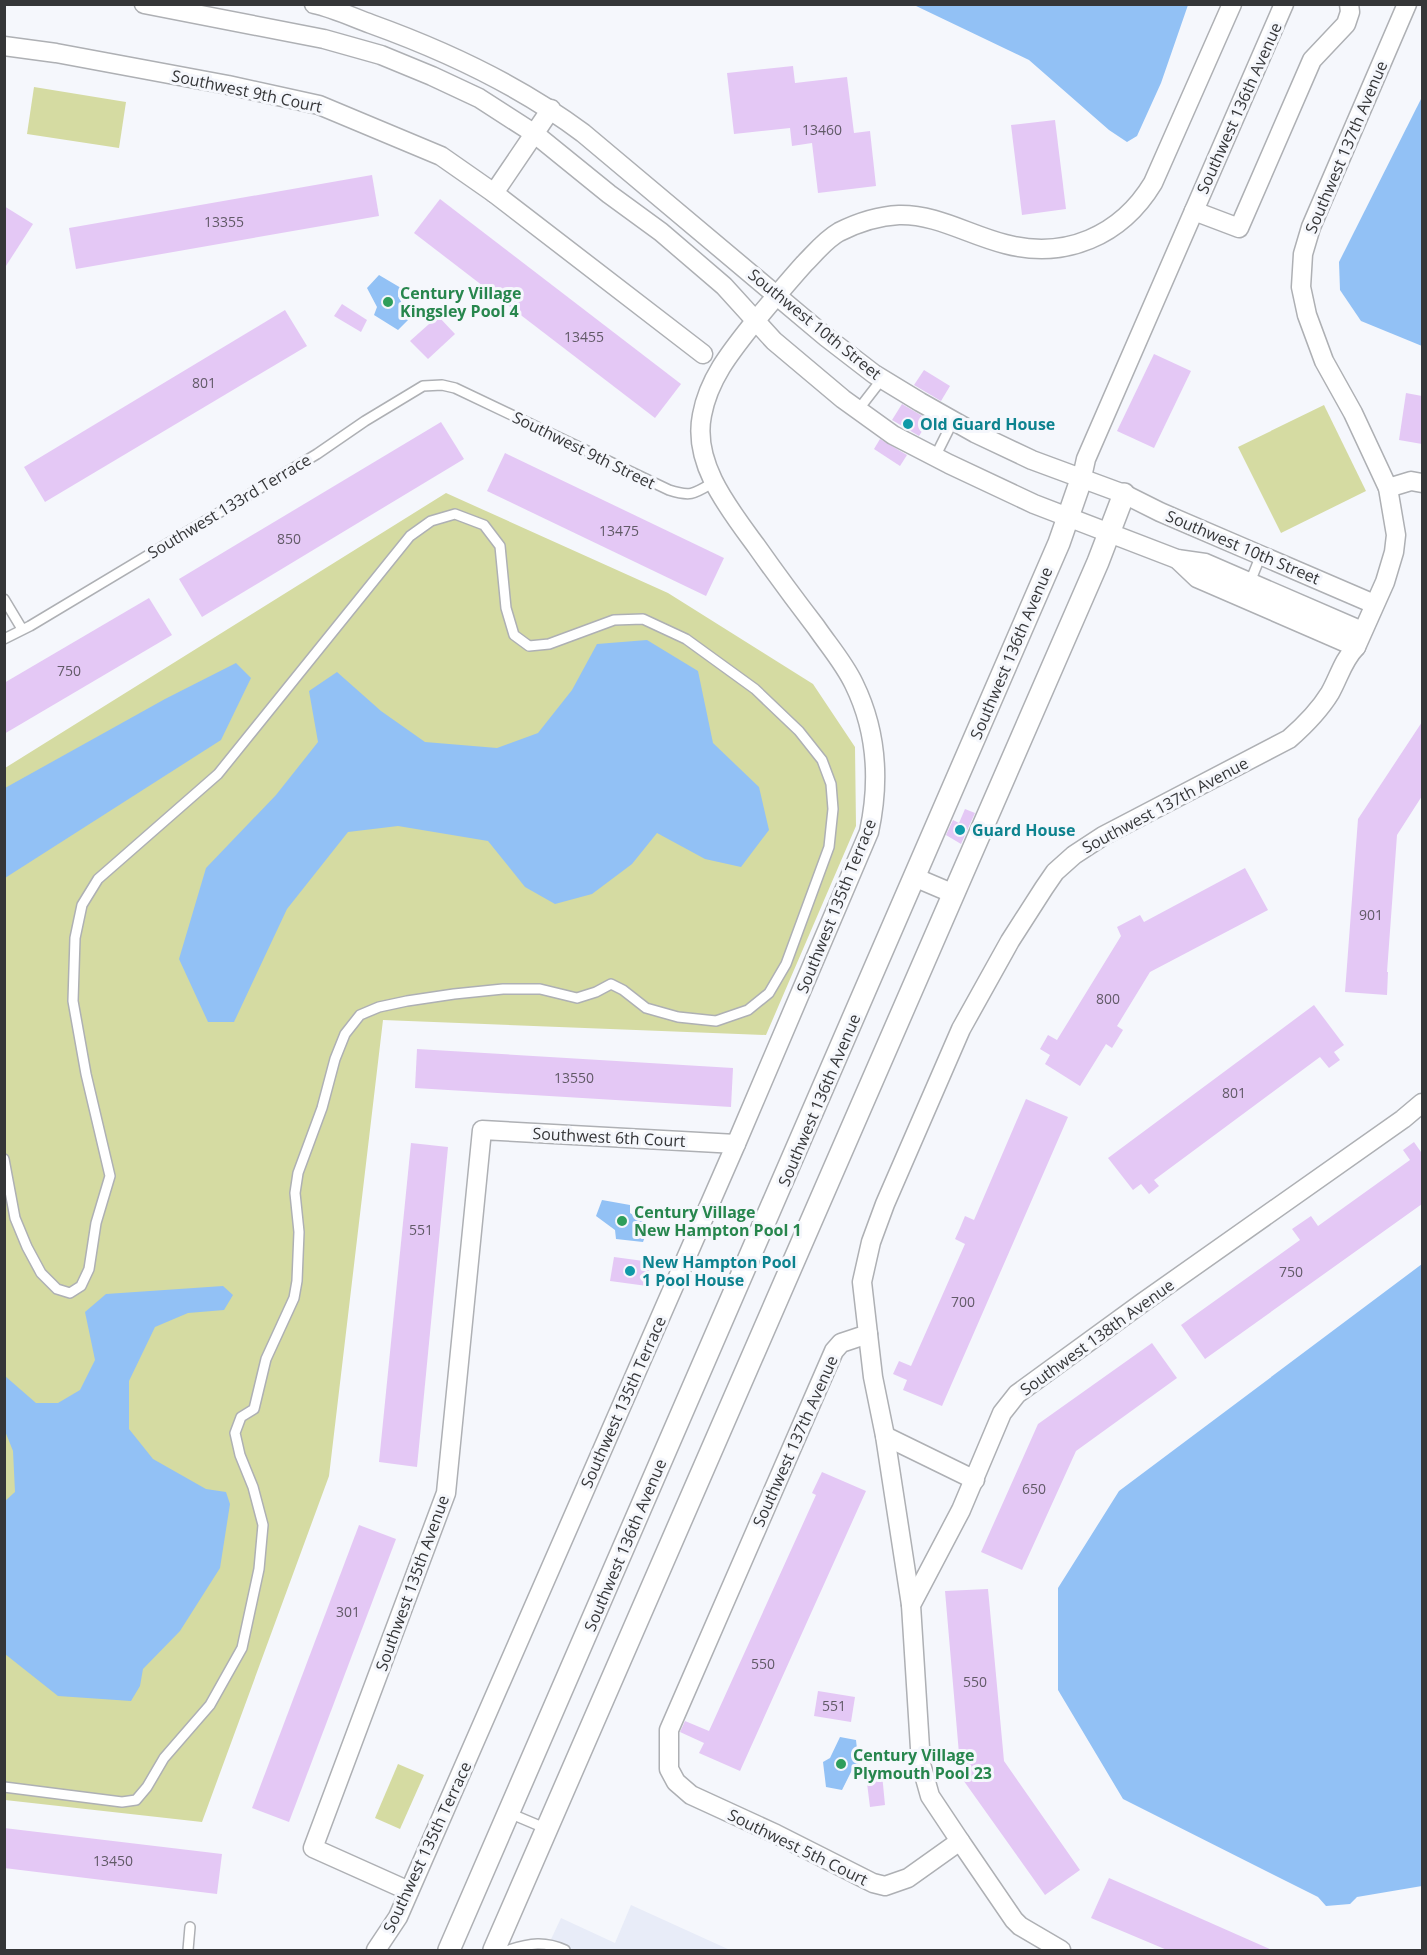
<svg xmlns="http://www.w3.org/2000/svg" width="1427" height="1955" font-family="'Open Sans',sans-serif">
<rect width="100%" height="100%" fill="#f5f7fc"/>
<path fill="#e8ecf8" d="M631,1905L730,1950H546L561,1918L615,1943Z"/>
<g fill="#d5dba2">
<path d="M34,87L126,102L119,148L27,134Z"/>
<path d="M1324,405L1366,491L1281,533L1238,447Z"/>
<path d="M446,493L668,593L813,684L855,747L856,826L766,1035L383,1020L329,1476L202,1822L5,1800V768Z"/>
<path d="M398,1764L424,1775L400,1829L375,1818Z"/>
</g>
<g fill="#92c1f5">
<path d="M914,5H1188L1161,83L1137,136L1127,142L1109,130L1029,60Z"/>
<path d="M1422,97V346L1361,321L1340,290L1339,262Z"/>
<path d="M379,275L401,288L398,296L410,318L398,330L374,315L377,307L367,288Z"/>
<path d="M647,640L698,671L713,743L759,787L769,830L741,867L705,859L657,833L632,864L592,894L555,904L525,887L488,841L398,826L348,832L287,909L234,1022H208L179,959L206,868L276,795L318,742L309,691L337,672L381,711L425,742L497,748L538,733L572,690L597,644Z"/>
<path d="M236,663L251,678L221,740L5,878V788L165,699Z"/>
<path d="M602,1200L630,1205V1213L649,1226L643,1242L616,1239L615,1230L596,1216Z"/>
<path d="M1422,1264V1886L1357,1897L1350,1904L1326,1906L1318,1897L1123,1799L1058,1690V1588L1119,1491Z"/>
<path d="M223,1286L233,1295L224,1310L188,1313L155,1327L129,1381V1429L153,1459L206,1489L226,1492L230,1504L220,1568L180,1631L143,1669L140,1686L131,1701L58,1696L5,1654V1501L15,1492L13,1451L5,1431V1376L36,1403H58L80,1390L95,1360L85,1312L106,1294Z"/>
<path d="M840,1737L856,1740L859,1767L852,1770L842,1790L826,1787L823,1762L830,1758Z"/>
</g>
<g fill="#e4c8f5">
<path d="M793,66L795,83L847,77L854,133L870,131L876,186L818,193L812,143L792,146L790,128L734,134L727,73Z"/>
<path d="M1055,120L1066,209L1022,215L1011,125Z"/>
<path d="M372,175L379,216L76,269L69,228Z"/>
<path d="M440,199L681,384L655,418L414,233Z"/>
<path d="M4,206L33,224L4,269Z"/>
<path d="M342,304L367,320L361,332L334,316Z"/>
<path d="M285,310L307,346L45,502L24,467Z"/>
<path d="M438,316L455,334L428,359L410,341Z"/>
<path d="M1154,354L1191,371L1154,448L1117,431Z"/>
<path d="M924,370L950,386L941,401L914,385Z"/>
<path d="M1406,393L1422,396V444L1399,440Z"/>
<path d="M902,404L929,420L919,436L892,420Z"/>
<path d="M441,422L464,459L202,617L179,579Z"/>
<path d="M880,439L907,455L900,466L874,449Z"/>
<path d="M505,453L724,558L706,596L487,491Z"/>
<path d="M149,598L172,635L4,734V683Z"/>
<path d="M1422,722V796L1397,835L1387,972H1388L1387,995L1345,992L1358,819Z"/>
<path d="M965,809L975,813L961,844L946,835L953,820L959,823Z"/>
<path d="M1245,868L1268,910L1150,972L1117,1026L1123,1030L1112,1048L1106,1044L1080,1086L1045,1064L1050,1055L1040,1049L1048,1035L1057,1040L1121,936L1117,927L1140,915L1144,922Z"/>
<path d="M1314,1005L1344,1045L1334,1052L1340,1060L1329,1068L1320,1057L1154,1180L1159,1186L1149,1194L1141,1184L1133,1190L1108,1158Z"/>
<path d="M417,1049L733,1068L731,1107L415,1088Z"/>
<path d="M1026,1099L1068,1117L942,1406L903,1390L907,1380L893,1374L899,1361L911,1366L965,1244L955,1239L960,1228L965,1216L974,1220Z"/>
<path d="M1414,1142L1421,1152L1422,1151V1204L1205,1359L1181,1325L1300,1240L1292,1229L1311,1216L1318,1226L1410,1160L1403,1150Z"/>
<path d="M411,1143L448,1147L417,1467L379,1462Z"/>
<path d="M614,1257L651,1262L647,1286L610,1281Z"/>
<path d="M1152,1343L1177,1378L1076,1451L1022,1570L981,1552L1038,1424Z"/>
<path d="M822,1472L866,1491L740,1771L699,1753L704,1743L680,1732L685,1721L709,1731L816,1495L812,1493Z"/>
<path d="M359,1525L396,1539L289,1822L252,1808Z"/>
<path d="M988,1589L1004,1761L1080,1870L1045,1895L961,1777L945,1591Z"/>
<path d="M818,1691L855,1697L851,1722L814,1716Z"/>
<path d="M882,1774L885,1805L870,1807L866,1775Z"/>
<path d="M4,1828L222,1854L217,1894L4,1868Z"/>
<path d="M1109,1878L1272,1950H1167L1091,1918Z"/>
</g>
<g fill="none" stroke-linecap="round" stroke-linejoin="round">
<defs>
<g id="service">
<path d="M858,410L882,379"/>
<path d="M935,457L953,421"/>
<path d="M1250,582L1261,555"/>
<path d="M4,599L22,629"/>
<path d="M4,639L30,626L317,454L365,421L423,386L442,385L455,388L669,490C691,497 694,494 714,482"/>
<path d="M4,1159L15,1218L27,1247L41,1273L57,1289L70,1293L81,1286L89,1269L96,1223L110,1176L86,1074L73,1001L75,938L82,905L98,879L218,774L410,536L431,521L455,514L484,525L500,546L506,608L514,635L529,646L549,644L614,620L643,619L686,639L755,689L799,731L822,760L831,784L833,809L829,847L786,964L769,993L748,1010L716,1021L678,1017L646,1008L623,990L611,984L596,992L577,998L540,989H503L454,994L407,1001L379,1007L360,1015L345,1034L335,1059L322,1108L298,1173L295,1193L299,1232L297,1281L294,1298L266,1359L254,1409L241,1417L235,1433L240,1455L253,1487L263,1525L259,1569L242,1648L210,1705L164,1758L147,1787L136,1800L122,1802L4,1787"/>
<path d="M509,1813L547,1829"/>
<path d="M188,1950L190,1927"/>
<path d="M509,1950C530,1943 545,1941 565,1950"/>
</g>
<g id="minor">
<path d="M144,4L324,39L381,55L432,76L479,98L535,134L609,194L661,232L724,286L774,341L843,399L893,435L949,464L1034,504L1177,559L1205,563L1362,631"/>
<path d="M314,4C333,8 352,17 371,24C446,51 519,85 583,133L826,337L874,374L920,402L975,433L1032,460L1124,494L1160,512L1374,604"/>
<path d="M4,46L56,53L228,85L319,105L441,156L494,193L703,354"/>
<path d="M494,193L551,109"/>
<path d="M1194,211L1239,228L1312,60L1346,24L1350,12L1349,4"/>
<path d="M1082,477L1086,459L1284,4"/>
<path d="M1388,488L1411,481L1422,483"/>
<path d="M1177,559L1197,578L1356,647"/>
<path d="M914,877L954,894"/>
<path d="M868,1334L873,1377L885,1436L911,1605"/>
<path d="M885,1436L975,1480"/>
<path d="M960,1841L930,1796L921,1764L911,1605L961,1510L1002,1413L1017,1394L1142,1303L1403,1119L1422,1103"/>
<path d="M409,1891L313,1848L446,1493L482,1130L736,1144"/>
<path d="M376,1950L398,1917L736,1144L869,832C880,781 877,731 854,684C844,663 829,646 816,627C796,601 776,574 757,547C730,510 692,464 702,415C709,377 733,349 756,320C772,301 787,283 804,264C815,253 825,240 839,232C857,223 878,216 899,215C936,214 969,235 1005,244C1065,260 1121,236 1153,183L1232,4"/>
<path d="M1061,1950L1020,1926L1014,1920L960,1841L908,1878L885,1886L873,1883L776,1834L691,1795L676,1782L669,1769V1730L834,1351L841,1343L868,1334L862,1282L871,1242L885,1204L961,1029L1010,941L1044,888L1055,872L1074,855L1103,836L1289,739C1305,725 1319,711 1330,693C1339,677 1343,660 1356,647L1385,582L1394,552L1396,535L1388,488L1353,413L1324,361L1307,315L1301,287L1303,254L1311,227L1407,4"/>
</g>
<g id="tertiary">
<path d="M449,1950L1059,543L1082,477"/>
<path d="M494,1950L1098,562L1124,494"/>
</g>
</defs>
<use href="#service" stroke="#aeb0b4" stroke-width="12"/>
<use href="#minor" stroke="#aeb0b4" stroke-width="21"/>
<use href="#tertiary" stroke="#aeb0b4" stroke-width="24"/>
<use href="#service" stroke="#fff" stroke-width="9"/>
<use href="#minor" stroke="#fff" stroke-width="18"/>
<use href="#tertiary" stroke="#fff" stroke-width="21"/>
</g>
<g fill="#2e9e5b" stroke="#f5f7fc" stroke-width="2">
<circle cx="388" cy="302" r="6"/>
<circle cx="622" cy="1221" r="6"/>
<circle cx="841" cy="1764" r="6"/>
</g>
<g fill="#0f9aa8" stroke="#f5f7fc" stroke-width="2">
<circle cx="908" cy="424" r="6"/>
<circle cx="960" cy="830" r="6"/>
<circle cx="630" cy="1271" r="6"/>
</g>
<g text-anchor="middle" stroke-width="6" stroke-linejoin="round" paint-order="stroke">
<g font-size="14" fill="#615a67">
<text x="822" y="135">13460</text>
<text x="224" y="227">13355</text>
<text x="584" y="342">13455</text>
<text x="204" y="388">801</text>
<text x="619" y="536">13475</text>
<text x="289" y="544">850</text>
<text x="69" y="676">750</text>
<text x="1371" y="920">901</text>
<text x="1108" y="1004">800</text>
<text x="574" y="1083">13550</text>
<text x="1234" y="1098">801</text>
<text x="421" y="1235">551</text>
<text x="1291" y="1277">750</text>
<text x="963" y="1307">700</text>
<text x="1034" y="1494">650</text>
<text x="348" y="1617">301</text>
<text x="763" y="1669">550</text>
<text x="975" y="1687">550</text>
<text x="834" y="1711">551</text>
<text x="113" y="1866">13450</text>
</g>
<g font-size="16" fill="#353638" stroke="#f5f7fc">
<text transform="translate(247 91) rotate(12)" y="6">Southwest 9th Court</text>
<text transform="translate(1239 108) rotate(-66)" y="6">Southwest 136th Avenue</text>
<text transform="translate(1346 147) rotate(-67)" y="6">Southwest 137th Avenue</text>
<text transform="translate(815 324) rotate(39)" y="6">Southwest 10th Street</text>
<text transform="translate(584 450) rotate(26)" y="6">Southwest 9th Street</text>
<text transform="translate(229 506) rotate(-31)" y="6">Southwest 133rd Terrace</text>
<text transform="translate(1243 547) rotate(23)" y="6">Southwest 10th Street</text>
<text transform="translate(1011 653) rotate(-67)" y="6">Southwest 136th Avenue</text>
<text transform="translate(1165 805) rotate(-28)" y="6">Southwest 137th Avenue</text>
<text transform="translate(836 906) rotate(-68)" y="6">Southwest 135th Terrace</text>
<text transform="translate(819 1100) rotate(-67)" y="6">Southwest 136th Avenue</text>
<text transform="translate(609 1137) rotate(3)" y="6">Southwest 6th Court</text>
<text transform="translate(1097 1337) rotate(-36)" y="6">Southwest 138th Avenue</text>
<text transform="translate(623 1402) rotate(-66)" y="6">Southwest 135th Terrace</text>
<text transform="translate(795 1441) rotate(-66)" y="6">Southwest 137th Avenue</text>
<text transform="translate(625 1545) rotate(-67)" y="6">Southwest 136th Avenue</text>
<text transform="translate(412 1583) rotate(-70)" y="6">Southwest 135th Avenue</text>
<text transform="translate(427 1847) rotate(-65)" y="6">Southwest 135th Terrace</text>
<text transform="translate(798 1847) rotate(26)" y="6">Southwest 5th Court</text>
</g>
<g font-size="16" font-weight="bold" fill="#27864d" stroke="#f5f7fc" text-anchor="start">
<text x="400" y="299">Century Village<tspan x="400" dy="18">Kingsley Pool 4</tspan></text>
<text x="634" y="1218">Century Village<tspan x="634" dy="18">New Hampton Pool 1</tspan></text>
<text x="853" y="1761">Century Village<tspan x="853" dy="18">Plymouth Pool 23</tspan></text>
</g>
<g font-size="16" font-weight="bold" fill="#0d838f" stroke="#f5f7fc" text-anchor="start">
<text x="920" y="430">Old Guard House</text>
<text x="972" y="836">Guard House</text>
<text x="642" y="1268">New Hampton Pool<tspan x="642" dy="18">1 Pool House</tspan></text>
</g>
</g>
<rect width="1427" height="1955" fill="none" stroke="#353638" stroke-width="12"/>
</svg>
